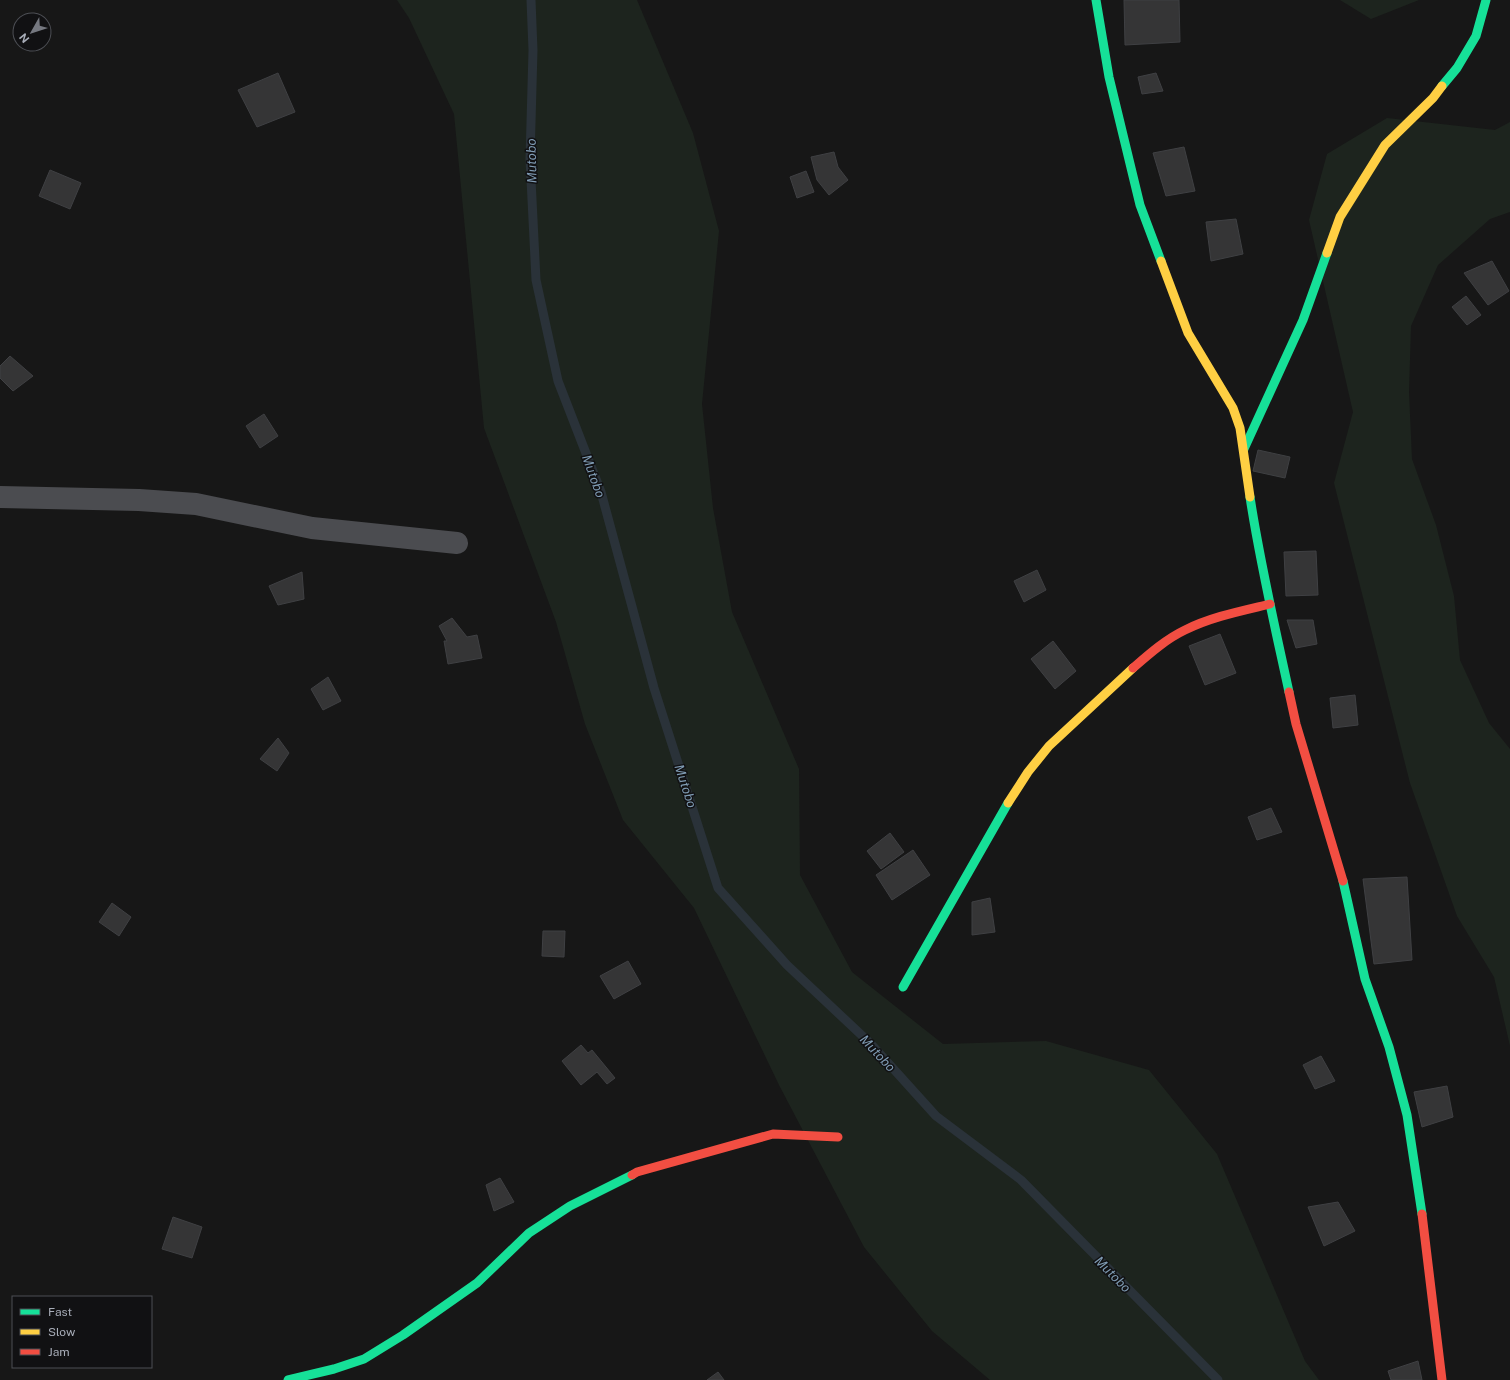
<svg xmlns="http://www.w3.org/2000/svg" width="1510" height="1380" font-family="'Public Sans',sans-serif">
<rect width="100%" height="100%" fill="#171717"/>
<g fill="#1d241e">
<path d="M397,0H637L693,133L719,231L702,404L713,508L732,612L799,769L800,875L852,972L943,1044L1046,1041L1149,1070L1217,1154L1305,1361L1319,1380H990L932,1331L864,1247L779,1085L694,908L623,820L585,724L556,622L484,428L454,114L409,18Z"/>
<path d="M1340,0H1419L1371,19Z"/>
<path d="M1387,118L1495,130L1510,122V212L1490,219L1438,265L1411,326L1409,392L1412,459L1436,525L1454,596L1460,660L1489,723L1510,749V1046L1494,977L1457,916L1410,783L1334,483L1353,412L1309,220L1327,154Z"/>
</g>
<g fill="none" stroke-linecap="round" stroke-linejoin="round">
<path stroke="#2a3239" stroke-width="9" d="M531,0L533,50L530,159L536,280L558,381L601,492L654,688L718,888L787,965L871,1044L936,1116L1021,1180L1218,1380"/>
</g>
<g fill="#353536" stroke="#3f4043">
<path d="M1124,0H1179L1180,42L1125,45Z"/>
<path d="M278,73L295,112L257,127L238,90Z"/>
<path d="M1156,73L1163,91L1142,94L1138,77Z"/>
<path d="M1184,147L1195,191L1166,196L1153,153Z"/>
<path d="M834,152L838,167L848,180L829,195L817,180L811,157Z"/>
<path d="M50,170L81,183L70,209L39,196Z"/>
<path d="M806,171L814,192L797,198L790,177Z"/>
<path d="M1236,219L1243,254L1211,261L1206,222Z"/>
<path d="M1492,261L1509,291L1488,305L1464,273Z"/>
<path d="M1466,296L1481,315L1467,325L1452,307Z"/>
<path d="M10,356L33,376L13,391L0,378V366Z"/>
<path d="M264,414L278,436L260,448L246,426Z"/>
<path d="M1258,450L1290,457L1285,478L1253,471Z"/>
<path d="M1316,551L1318,595L1286,596L1284,552Z"/>
<path d="M1037,570L1046,590L1024,602L1014,581Z"/>
<path d="M302,572L304,599L278,605L269,586Z"/>
<path d="M452,618L467,637L477,635L482,658L448,664L444,641H447L439,626Z"/>
<path d="M1287,620H1313L1317,644L1296,648Z"/>
<path d="M1220,634L1236,673L1205,685L1189,646Z"/>
<path d="M1053,641L1076,671L1055,689L1031,659Z"/>
<path d="M328,677L341,701L323,710L311,689Z"/>
<path d="M1355,695L1358,725L1333,728L1330,698Z"/>
<path d="M278,738L289,753L277,771L260,759Z"/>
<path d="M1271,808L1282,832L1257,840L1248,817Z"/>
<path d="M890,833L904,852L881,869L867,851Z"/>
<path d="M913,850L930,875L892,900L876,875Z"/>
<path d="M1407,877L1412,960L1374,964L1363,879Z"/>
<path d="M990,898L995,932L972,935V902Z"/>
<path d="M112,903L131,917L119,936L99,922Z"/>
<path d="M543,931H565L564,957L542,956Z"/>
<path d="M628,961L641,984L614,999L600,976Z"/>
<path d="M581,1045L588,1053L592,1050L615,1078L607,1084L597,1072L581,1085L562,1061Z"/>
<path d="M1321,1056L1335,1081L1315,1089L1303,1065Z"/>
<path d="M1447,1086L1453,1117L1422,1127L1414,1092Z"/>
<path d="M500,1178L514,1202L494,1211L486,1185Z"/>
<path d="M1338,1202L1355,1231L1324,1246L1308,1207Z"/>
<path d="M173,1217L202,1227L192,1258L162,1249Z"/>
<path d="M1418,1361L1422,1380H1391L1388,1371Z"/>
<path d="M718,1372L724,1380H707Z"/>
</g>
<g fill="none" stroke-linecap="round" stroke-linejoin="round">
<path stroke="#4b4c50" stroke-width="22" d="M0,497L139,500L196,504L312,528L457,543"/>
<g stroke="#16e098" stroke-width="9">
<path d="M1096,0L1109,77L1140,205L1161,261"/>
<path d="M1442,86L1457,68L1476,36L1486,0"/>
<path d="M1244,449L1303,320L1327,253"/>
<path d="M1250,497C1260,563 1275,627 1289,692"/>
<path d="M1343,881L1365,979L1389,1047L1407,1115L1422,1214"/>
<path d="M903,987L1008,803"/>
<path d="M288,1380L334,1369L364,1359L403,1335L477,1283L529,1233L570,1206L632,1175"/>
</g>
<g stroke="#ffcf43" stroke-width="9">
<path d="M1327,253L1340,217L1385,145L1433,98L1442,86"/>
<path d="M1161,261L1188,333L1233,408L1240,428L1250,497"/>
<path d="M1008,803L1028,772L1049,746L1133,668"/>
</g>
<g stroke="#f24e42" stroke-width="9">
<path d="M1133,668C1149,654 1166,639 1185,630C1211,617 1241,611 1270,604"/>
<path d="M1289,692L1296,724L1343,881"/>
<path d="M632,1175L637,1172L773,1134L838,1137"/>
<path d="M1422,1214L1442,1380"/>
</g>
</g>
<g text-anchor="middle" stroke-width="3" stroke-linejoin="round" paint-order="stroke">
<g font-size="13" font-style="italic" fill="#7f9bb3" stroke="#111113">
<text transform="translate(531 161) rotate(-91)" y="5">Mutobo</text>
<text transform="translate(594 476) rotate(70)" y="5">Mutobo</text>
<text transform="translate(686 786) rotate(72)" y="5">Mutobo</text>
<text transform="translate(878 1053) rotate(47)" y="5">Mutobo</text>
<text transform="translate(1113 1274) rotate(45)" y="5">Mutobo</text>
</g>
</g>
<rect x="12" y="1296" width="140" height="72" fill="#111113" stroke="#4d4f55"/>
<rect x="20" y="1309" width="20" height="6" fill="#16e098" stroke="#4d4f55"/>
<text x="48" y="1316" font-size="12" fill="#a8adb8">Fast</text>
<rect x="20" y="1329" width="20" height="6" fill="#ffcf43" stroke="#4d4f55"/>
<text x="48" y="1336" font-size="12" fill="#a8adb8">Slow</text>
<rect x="20" y="1349" width="20" height="6" fill="#f24e42" stroke="#4d4f55"/>
<text x="48" y="1356" font-size="12" fill="#a8adb8">Jam</text>
<g transform="translate(32 32) rotate(231)"><circle r="19" fill="#111113" stroke="#4d4f55"/>
<path d="M0-3L7 15L0 10L-7 15Z" fill="#757880"/>
<text y="-6" font-size="11" font-weight="bold" text-anchor="middle" fill="#a8adb8">N</text>
</g>
</svg>
